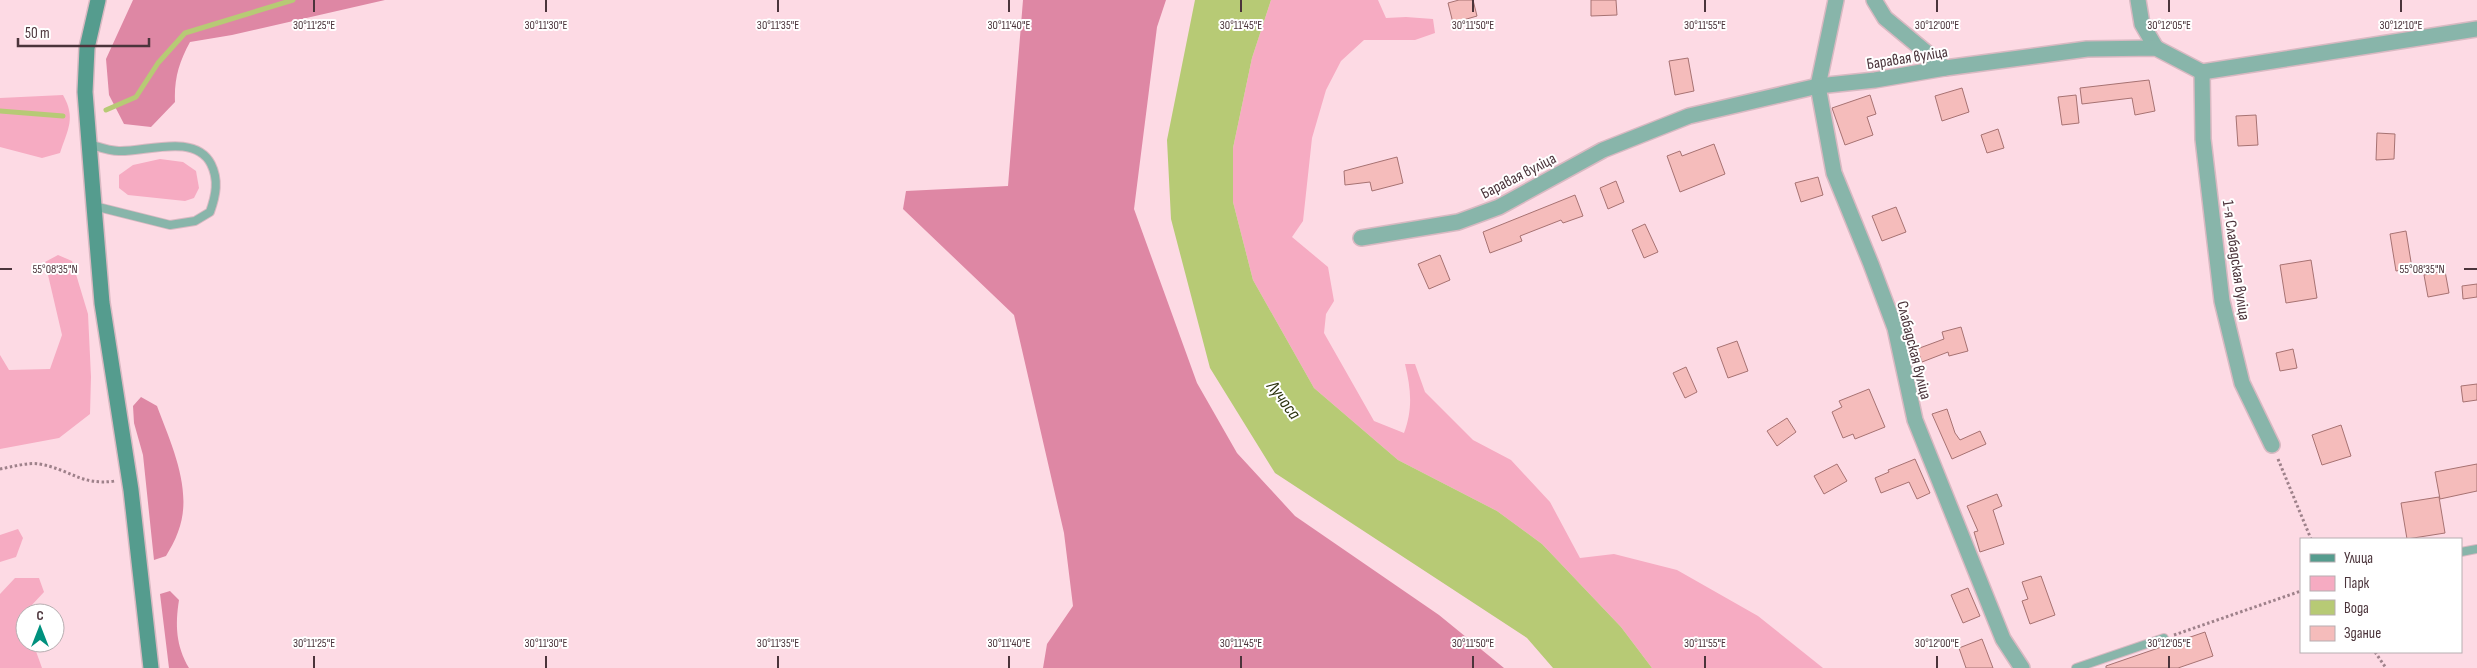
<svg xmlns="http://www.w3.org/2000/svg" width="2477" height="668" font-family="'Sofia Sans Condensed',sans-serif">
<rect width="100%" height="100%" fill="#fddae4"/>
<g fill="#f6abc2">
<path d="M1271,0H1378L1386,18L1406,17L1433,19L1435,33L1415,40H1364L1341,61L1326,90L1312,138L1303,221L1292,237L1328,267L1334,301L1326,314L1324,333L1374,421L1404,433C1413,409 1411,389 1405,364H1415L1425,392L1473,440L1511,460L1550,502L1580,558L1614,554L1677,570L1758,616L1823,668H1652L1621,627L1542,544L1497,511L1398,460L1314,388L1253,280L1233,202V148L1252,58Z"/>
<path d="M63,95C76,118 68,129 60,153L42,158L0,147V98Z"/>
<path d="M160,159L183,162L196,171L199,188L194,198L185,201L128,195L119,188V175L133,165Z"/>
<path d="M58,255L72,261L88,314L91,377L90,414L59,438L0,449V355L9,370L50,369L62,335L45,262Z"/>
<path d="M18,529L23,538L16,557L0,562V535Z"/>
<path d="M15,578H39L44,592L30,607L29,613H25V643H33L42,668H0V594Z"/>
</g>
<g fill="#de87a4">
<path d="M133,0H385L232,35L190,42C179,62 174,79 175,102L151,127L124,124L109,95L106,59Z"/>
<path d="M1023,0H1166L1157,27L1134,209L1197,383L1237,453L1295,516L1439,615L1504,668H1043L1047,644L1073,606L1064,533L1014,315L903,209L906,191L1008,186Z"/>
<path d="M141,397L157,406C171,444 194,491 178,532C175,541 170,549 166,556L154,560L143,455L134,423L133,406Z"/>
<path d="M170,591L179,600C175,625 176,646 189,668H169L160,594Z"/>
</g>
<path fill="#b7ca75" d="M1195,0H1271L1252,58L1233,148V202L1253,280L1314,388L1398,460L1497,511L1542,544L1621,627L1652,668H1553L1527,638L1275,473L1210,368L1171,219L1167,140Z"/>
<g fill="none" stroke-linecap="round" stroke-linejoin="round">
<g stroke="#b7ca75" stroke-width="5">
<path d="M106,110L136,97L158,63L185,33L293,0"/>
<path d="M0,111L63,116"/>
</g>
</g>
<g fill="#f5bcbb" stroke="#a77272">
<path d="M1459,0H1473L1477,16L1453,23L1448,3Z"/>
<path d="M1591,0H1616L1617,15L1591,16Z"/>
<path d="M1688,58L1694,91L1675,95L1669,61Z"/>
<path d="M2149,80L2155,111L2135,115L2132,98L2082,104L2080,88Z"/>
<path d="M1962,88L1969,112L1942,121L1935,96Z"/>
<path d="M1870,95L1876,114L1867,117L1873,135L1845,145L1832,108Z"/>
<path d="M2076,95L2079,123L2062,125L2058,97Z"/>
<path d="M2256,115L2258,145L2238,146L2236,116Z"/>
<path d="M1998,129L2004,148L1987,153L1981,135Z"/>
<path d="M2377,133L2395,134L2394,159L2376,160Z"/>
<path d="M1714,144L1725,174L1680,192L1667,156L1680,151L1682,156Z"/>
<path d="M1397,157L1403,183L1372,191L1370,182L1345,185L1344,171Z"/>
<path d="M1818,177L1823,195L1801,202L1795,183Z"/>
<path d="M1616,181L1624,202L1608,209L1600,188Z"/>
<path d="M1575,195L1583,216L1563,223L1561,220L1520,236L1522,241L1490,253L1483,232Z"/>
<path d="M1896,207L1906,232L1882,241L1872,216Z"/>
<path d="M1645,224L1658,252L1644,258L1632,230Z"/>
<path d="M2406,231L2412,268L2396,271L2390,234Z"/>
<path d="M1440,255L1450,280L1429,289L1418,264Z"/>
<path d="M2311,260L2317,298L2286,303L2280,265Z"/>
<path d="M2445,271L2449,293L2428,297L2424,275Z"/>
<path d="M2477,284V297L2463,299L2462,286Z"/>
<path d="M1961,327L1968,351L1949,356L1948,352L1922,362L1917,349L1944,339L1942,332Z"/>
<path d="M1737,341L1748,371L1728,378L1717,348Z"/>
<path d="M2293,349L2297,368L2280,371L2276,353Z"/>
<path d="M1686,367L1697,392L1685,398L1673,373Z"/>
<path d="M2477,384V400L2463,402L2461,386Z"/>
<path d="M1869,389L1885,427L1855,439L1853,434L1843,438L1832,412L1842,407L1839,401Z"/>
<path d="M1947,409L1955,433L1960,440L1980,431L1986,444L1952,459L1932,414Z"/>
<path d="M1787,418L1796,432L1777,446L1767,431Z"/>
<path d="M2341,425L2351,456L2322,465L2312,435Z"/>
<path d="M1915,459L1930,493L1917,499L1909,482L1881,493L1875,478L1889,472L1888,470Z"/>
<path d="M1837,464L1847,481L1824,494L1814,476Z"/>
<path d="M2477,464V491L2440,499L2435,472Z"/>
<path d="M1997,494L2002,506L1993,510L2004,544L1980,552L1974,532L1978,531L1967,506Z"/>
<path d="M2439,497L2445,533L2407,539L2401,503Z"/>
<path d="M2041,576L2055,615L2030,624L2022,601L2028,599L2022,582Z"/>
<path d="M1968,588L1980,616L1963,623L1951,595Z"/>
<path d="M2205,632L2213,656L2178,668H2106V666Z"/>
<path d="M1982,639L1993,668H1966L1959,648Z"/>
</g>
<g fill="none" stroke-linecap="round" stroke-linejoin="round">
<defs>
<g id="lane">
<path d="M89,144C99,147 109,151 119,151C146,152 195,133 211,164C219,180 216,195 210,212L195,221L170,225L94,206"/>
<path d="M2461,552L2477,549"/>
<path d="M2076,668L2164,638"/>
</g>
<g id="street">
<path d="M1836,0L1818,86L1834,173L1871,264L1895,328L1915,420L2003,639L2022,668"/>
<path d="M1874,0L1885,18L1945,68"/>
<path d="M2138,0L2142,24L2156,48"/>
<path d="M2202,72L2203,139L2222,301L2242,383L2272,445"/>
<path d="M1361,238L1458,222L1499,207L1603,150L1689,116L1818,86L1875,80L1945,68L2087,49L2156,48L2202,72L2477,29"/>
</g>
<path id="secondary" d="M98,0L87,48L85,92L94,206L102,303L131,490L151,668"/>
</defs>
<use href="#lane" stroke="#d9b9c2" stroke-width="10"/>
<use href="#street" stroke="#d9b9c2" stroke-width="18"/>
<use href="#secondary" stroke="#d9b9c2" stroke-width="18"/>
<g stroke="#9e818a" stroke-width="3" stroke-dasharray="2.5 2.5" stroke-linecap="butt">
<path d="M2278,459L2311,539"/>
<path d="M0,469C12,467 28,462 39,464C70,469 81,486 115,481"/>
<path d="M2174,635L2301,591"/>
<path d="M2375,652L2386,668"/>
</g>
<use href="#lane" stroke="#88b5aa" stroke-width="8"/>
<use href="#street" stroke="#88b5aa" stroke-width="15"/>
<use href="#secondary" stroke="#559c8e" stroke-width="15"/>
</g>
<path fill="none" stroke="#4b343b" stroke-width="2" d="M314,0V12M546,0V12M778,0V12M1009,0V12M1241,0V12M1473,0V12M1705,0V12M1937,0V12M2169,0V12M2401,0V12M0,269H12M2464,269H2477M314,656V668M546,656V668M778,656V668M1009,656V668M1241,656V668M1473,656V668M1705,656V668M1937,656V668M2169,656V668"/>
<g text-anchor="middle" stroke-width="4" stroke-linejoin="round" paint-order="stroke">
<g font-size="16" fill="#4b343b" stroke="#fff">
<text transform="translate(1907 57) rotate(-9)" y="6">Баравая вуліца</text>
<text transform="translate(1518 175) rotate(-27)" y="6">Баравая вуліца</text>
<text transform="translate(2237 260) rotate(82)" y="6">1-я Слабадская вуліца</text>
<text transform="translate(1915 350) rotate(76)" y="6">Слабадская вуліца</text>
</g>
<g font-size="18" font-style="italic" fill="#2c330f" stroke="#fff">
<text transform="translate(1284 400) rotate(53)" y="6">Лучоса</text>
</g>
</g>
<g font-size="12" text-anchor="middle" fill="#4b343b" stroke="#fff" stroke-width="4" stroke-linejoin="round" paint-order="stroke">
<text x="314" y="29">30°11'25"E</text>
<text x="546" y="29">30°11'30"E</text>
<text x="778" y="29">30°11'35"E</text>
<text x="1009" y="29">30°11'40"E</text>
<text x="1241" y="29">30°11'45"E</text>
<text x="1473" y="29">30°11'50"E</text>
<text x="1705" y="29">30°11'55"E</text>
<text x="1937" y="29">30°12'00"E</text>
<text x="2169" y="29">30°12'05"E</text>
<text x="2401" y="29">30°12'10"E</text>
<text x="55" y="273">55°08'35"N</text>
<text x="2422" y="273">55°08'35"N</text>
<text x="314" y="647">30°11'25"E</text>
<text x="546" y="647">30°11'30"E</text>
<text x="778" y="647">30°11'35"E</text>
<text x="1009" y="647">30°11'40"E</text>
<text x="1241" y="647">30°11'45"E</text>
<text x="1473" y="647">30°11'50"E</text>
<text x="1705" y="647">30°11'55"E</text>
<text x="1937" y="647">30°12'00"E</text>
<text x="2169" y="647">30°12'05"E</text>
</g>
<rect x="2300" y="538" width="162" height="115" fill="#ffffff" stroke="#b7aeb1"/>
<rect x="2310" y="554" width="25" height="8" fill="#559c8e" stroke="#b7aeb1"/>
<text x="2344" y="563" font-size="15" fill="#4b343b">Улица</text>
<rect x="2310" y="576" width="25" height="15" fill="#f6abc2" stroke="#b7aeb1"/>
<text x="2344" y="588" font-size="15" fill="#4b343b">Парк</text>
<rect x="2310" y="600" width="25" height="15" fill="#b7ca75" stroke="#b7aeb1"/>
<text x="2344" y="613" font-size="15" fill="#4b343b">Вода</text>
<rect x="2310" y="626" width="25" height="15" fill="#f5bcbb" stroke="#b7aeb1"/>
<text x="2344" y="638" font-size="15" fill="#4b343b">Здание</text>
<g transform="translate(40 628)"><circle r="24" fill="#ffffff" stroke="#b7aeb1"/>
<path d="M0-4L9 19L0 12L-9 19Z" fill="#00917e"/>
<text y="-8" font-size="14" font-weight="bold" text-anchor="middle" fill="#4b343b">С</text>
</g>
<path d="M18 38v8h131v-8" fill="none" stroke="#4b343b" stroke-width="2.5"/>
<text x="25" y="38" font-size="15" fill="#4b343b" stroke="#ffffff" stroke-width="4" paint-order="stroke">50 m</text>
</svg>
